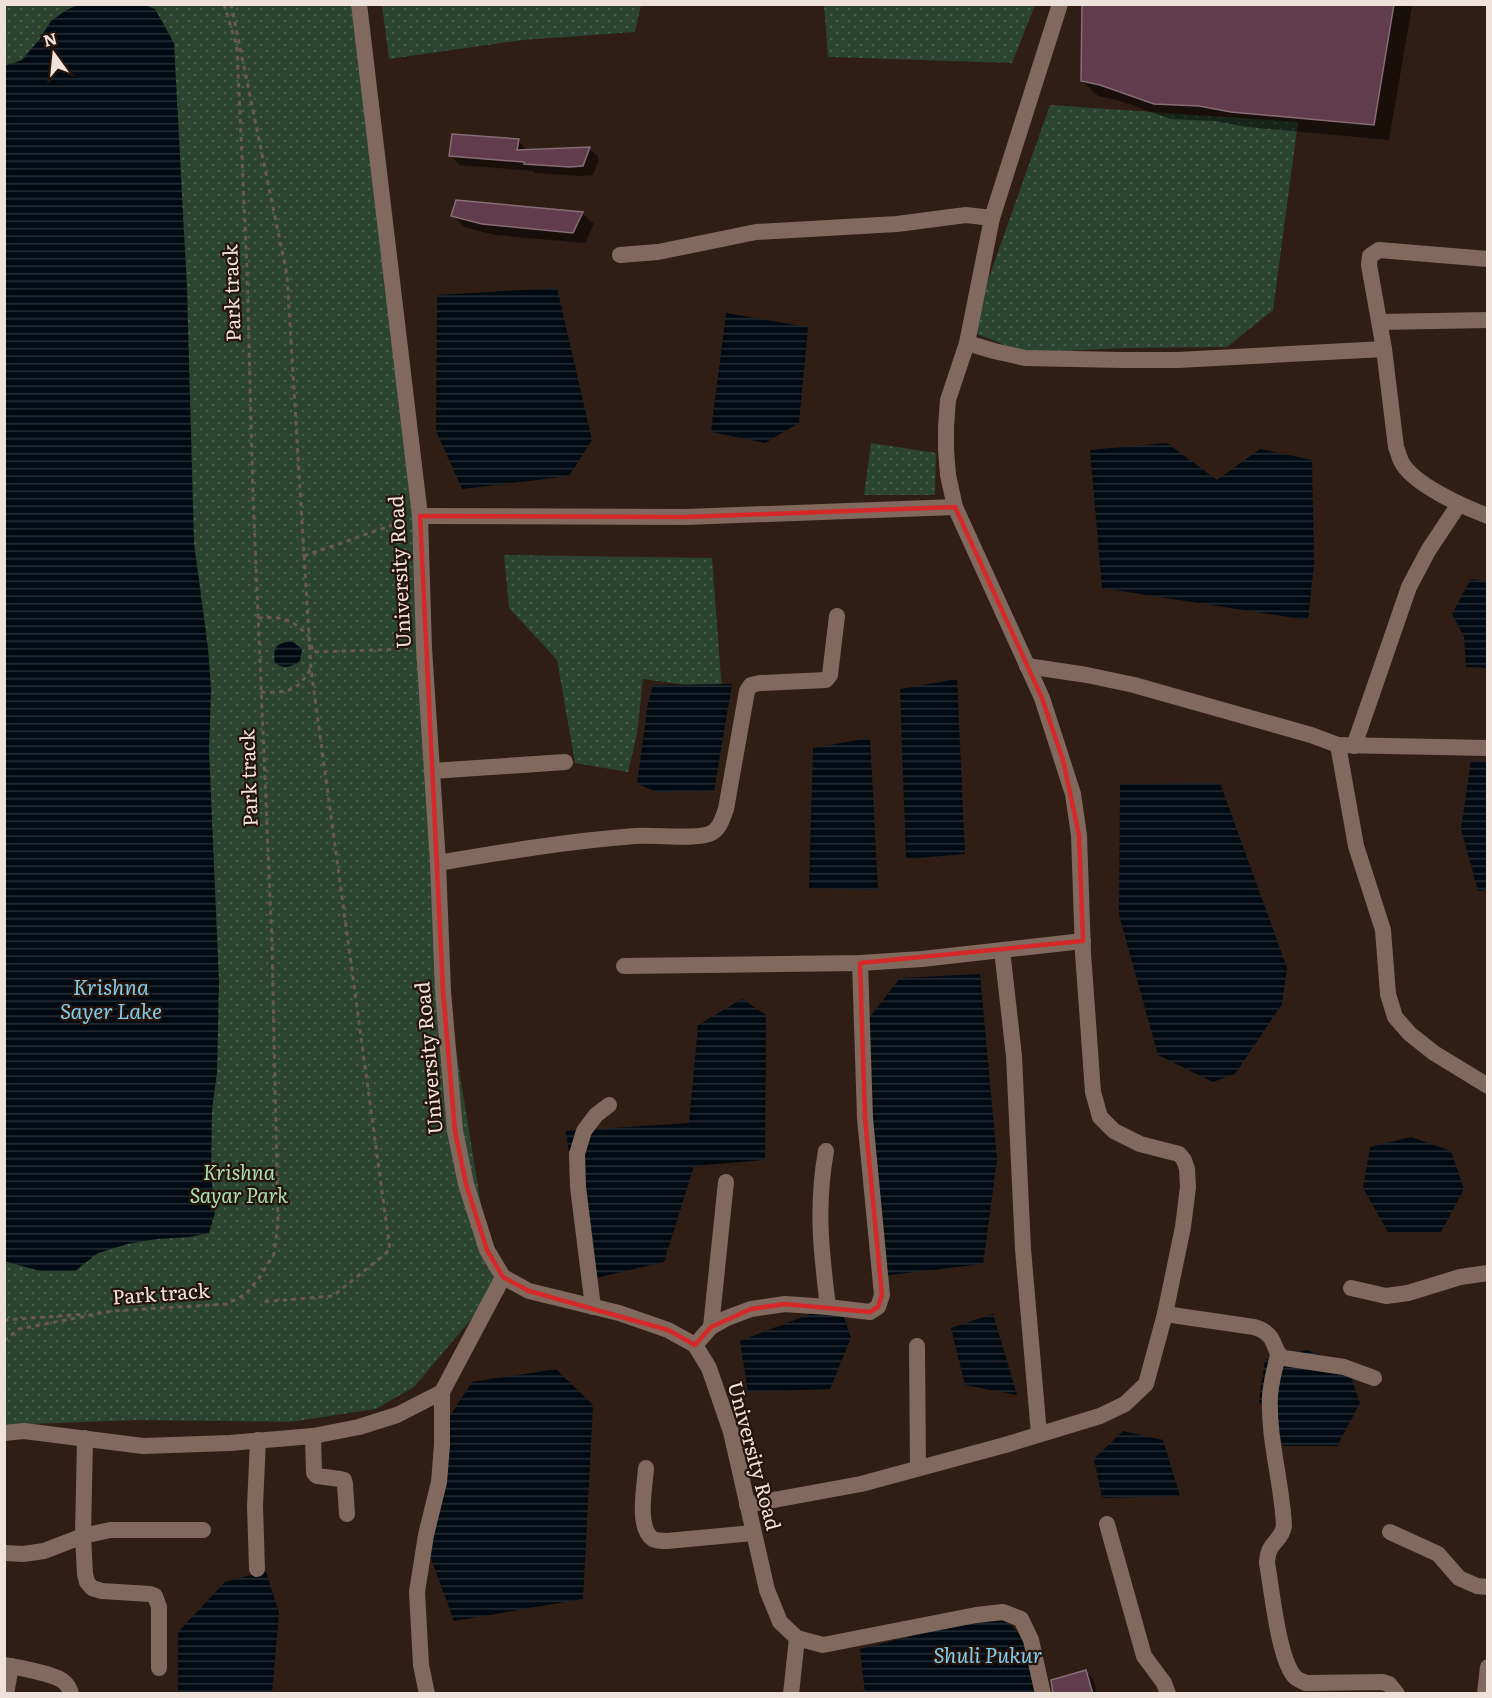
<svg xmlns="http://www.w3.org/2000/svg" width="1492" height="1698" font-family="Literata,serif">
<defs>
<pattern id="park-dots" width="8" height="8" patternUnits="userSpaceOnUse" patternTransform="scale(1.5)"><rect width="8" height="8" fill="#2a442f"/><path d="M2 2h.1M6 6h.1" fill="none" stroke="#495f4d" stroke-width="1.8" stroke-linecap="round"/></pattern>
<pattern id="water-rules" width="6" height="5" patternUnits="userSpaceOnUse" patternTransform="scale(1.5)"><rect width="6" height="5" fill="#000a12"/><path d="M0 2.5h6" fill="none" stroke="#262d34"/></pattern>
</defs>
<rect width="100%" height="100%" fill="#301d13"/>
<g fill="url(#park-dots)">
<path d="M4,5H359L420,516L442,964L495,1291L414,1387L376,1409L290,1422L138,1420L5,1425Z"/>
<path d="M382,5V4L641,5L635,32L523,40L389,59Z"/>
<path d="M824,5V4L1035,5L1012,63L828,57Z"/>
<path d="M1050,105L1298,122L1273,310L1227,347L1125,348L1024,353L970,331Z"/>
<path d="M871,443L936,453L935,495H864Z"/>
<path d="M504,555L712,558L722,690L643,679L637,734L628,772L575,763L557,660L509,608Z"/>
</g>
<g fill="url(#water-rules)">
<path d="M81,4L144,5L155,9L174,43L187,289L194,543L208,648L211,689L209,750L219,982L217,1072L212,1110L211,1173L215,1212L209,1233L190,1237L157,1239L127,1244L98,1253L75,1271H40L4,1261V66L22,60L39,40L51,21L68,9Z"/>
<path d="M557,288L592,440L569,476L462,489L436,431L437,295Z"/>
<path d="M726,313L808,327L799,423L765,443L711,432Z"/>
<path d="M1167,443L1217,480L1260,449L1312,460L1314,564L1308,620L1102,588L1090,450Z"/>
<path d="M1471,579L1487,581V668L1466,667L1464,637L1452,614Z"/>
<path d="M292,641L302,649L300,661C291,667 284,670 275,663C272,647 277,643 292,641Z"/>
<path d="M957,679L965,854L906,859L900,689Z"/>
<path d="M732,684L714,791L657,792L637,784L648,703L653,685Z"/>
<path d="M870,738L878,890L809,888L813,748Z"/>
<path d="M1471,761H1487V890L1478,891L1461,829Z"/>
<path d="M1220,783L1287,968L1282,1004L1235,1074L1213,1082L1158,1055L1119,915L1120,784Z"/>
<path d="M980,974L997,1160L983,1264L882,1276L867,1021L900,978Z"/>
<path d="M742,999L766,1015L765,1160L694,1166L664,1262L587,1280L566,1131L689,1123L698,1025Z"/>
<path d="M1411,1137L1451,1151L1464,1189L1441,1232H1388L1363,1188L1370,1147Z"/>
<path d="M839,1303L851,1338L830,1389L748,1392L740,1341Z"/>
<path d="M993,1314L1017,1395L965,1385L951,1328Z"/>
<path d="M1307,1350L1347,1365L1360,1403L1337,1446H1284L1259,1401L1265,1360Z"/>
<path d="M556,1369L593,1405L583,1599L454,1621L430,1556L441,1430L472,1382Z"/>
<path d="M1123,1431L1163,1440L1180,1496L1102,1498L1094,1459Z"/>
<path d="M266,1571L279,1613L272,1693L178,1694V1632L225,1582Z"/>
<path d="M989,1617L1007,1621L1026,1641L1037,1693H865L860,1649Z"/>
</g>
<g fill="#0007">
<path d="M1084,4H1410L1412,6L1389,140L1248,127L1215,121L1171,119L1117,100L1098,96L1082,81Z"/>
<path d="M518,141L528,151L590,149L599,158L593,175L581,176L535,173L533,171L460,165L450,155Z"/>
<path d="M582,213L594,224L585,243L495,235L464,227L453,215Z"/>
<path d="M1086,1672L1093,1679L1097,1694H1055Z"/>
</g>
<g fill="#603c4c" stroke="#866d77" stroke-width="1.5">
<path d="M1082,4H1394L1374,125L1231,112L1199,106L1154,104L1100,85L1081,81Z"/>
<path d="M452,134L519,139L517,150L590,147L583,166L570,167L524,164V162L449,156Z"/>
<path d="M456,200L583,212L573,233L482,224L451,216Z"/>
<path d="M1086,1670L1093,1694H1053L1051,1680Z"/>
</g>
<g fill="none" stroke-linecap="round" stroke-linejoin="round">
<g stroke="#6a5950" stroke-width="3" stroke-dasharray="4.5 4.5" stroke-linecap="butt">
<path d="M231,4L287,275L311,669L390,1250L333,1296L260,1302"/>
<path d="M304,556L404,521"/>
<path d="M258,618C281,616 293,619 308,636"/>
<path d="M311,645L313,652L408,649"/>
<path d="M261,692C286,693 298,692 311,668"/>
<path d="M4,1320L86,1314"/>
<path d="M4,1341L19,1329L112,1311L227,1304L246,1294L259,1278L274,1254L278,1222L272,944L253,496L247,270L237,47L224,4"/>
</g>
<g stroke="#81695d" stroke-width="16">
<path d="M359,4L420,516L424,648L438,863L443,991L455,1131L466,1184L487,1250L503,1277L529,1291L619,1313L668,1330L695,1345L709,1368L731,1432L767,1590L780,1622L797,1638L823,1645L976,1615L1003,1612L1021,1619L1031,1640L1043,1694"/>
<path d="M620,255L658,252L756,232L897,224L966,215L992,218"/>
<path d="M1488,259L1379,250L1370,256L1369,265L1384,349L1396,447C1398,451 1399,457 1401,461C1412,484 1464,507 1488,516"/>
<path d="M1380,322L1488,320"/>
<path d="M967,343L994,351L1025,358L1122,360H1178L1384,349"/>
<path d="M420,516L686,517L955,507"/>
<path d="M1027,666L1087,675L1134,685L1311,735L1338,745L1488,748"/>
<path d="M1338,745L1356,846L1383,930L1388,994L1395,1017L1410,1034L1434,1053L1488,1086"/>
<path d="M1354,746L1409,587L1428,551L1459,504"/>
<path d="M432,771L565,762"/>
<path d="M438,863C503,852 569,841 635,836C655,834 691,840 709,834C720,830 722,819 726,809L747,691L751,685L760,683L826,680L830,675L837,616"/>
<path d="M1002,950L1014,1056L1023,1249L1039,1434"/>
<path d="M624,966L860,963L922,959L1083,941"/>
<path d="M826,1151C816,1207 821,1250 828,1307"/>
<path d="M1351,1288L1386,1296L1408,1293L1460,1277L1488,1273"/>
<path d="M593,1307L578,1187L577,1154L584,1131L596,1115L609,1105"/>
<path d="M1165,1314L1254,1327C1261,1329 1267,1332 1271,1338C1276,1346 1275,1353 1284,1358L1344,1367L1374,1378"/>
<path d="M711,1327L726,1182"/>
<path d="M695,1345L711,1327L727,1318L751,1309L785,1304L828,1307L870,1312L878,1307L882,1295L865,1118L860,963"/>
<path d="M917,1346L918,1468"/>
<path d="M1278,1355C1275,1368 1271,1382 1270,1396C1268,1440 1282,1482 1284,1526C1281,1543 1268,1540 1267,1563C1272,1590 1278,1656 1294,1676C1297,1680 1302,1681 1306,1683L1382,1682L1389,1684L1397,1694"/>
<path d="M4,1433L24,1431L143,1446L230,1443L313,1436L359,1427L397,1415L442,1392L503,1277"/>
<path d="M313,1436L314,1473L317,1476L340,1479L344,1480L345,1484L347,1514"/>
<path d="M85,1438L83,1536L85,1574L87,1582L92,1588L102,1591L150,1594L155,1596L159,1607V1668"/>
<path d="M646,1468C645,1486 636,1528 653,1539C657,1541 662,1541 667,1541L753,1533"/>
<path d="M747,1505L861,1484L1005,1445L1100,1416L1125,1404L1146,1384L1165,1314L1183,1227L1188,1187L1187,1169L1184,1160L1179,1154L1140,1144L1114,1131L1100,1117L1093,1092L1083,953L1079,835L1073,794L1042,698L955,507L948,475L946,450V427L948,400L967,343L992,218L1060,4"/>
<path d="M1107,1524L1144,1656L1164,1683L1168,1694"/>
<path d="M1390,1532L1438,1554L1459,1578L1477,1586L1488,1587"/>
<path d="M4,1553L23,1554L44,1551L83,1536L110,1530H203"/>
<path d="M257,1569L255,1506L258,1440"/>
<path d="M4,1665C17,1667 54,1674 63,1681C67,1684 70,1689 71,1694"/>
<path d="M6,1694L11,1666"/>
<path d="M427,1694L421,1665L417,1592L426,1535L439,1482L442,1445V1392"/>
<path d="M791,1694L797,1638"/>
<path d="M1485,1694L1488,1667"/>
</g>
</g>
<path fill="none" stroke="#d62828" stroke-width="4.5" stroke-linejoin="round" d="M955,507L1042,698L1063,760L1079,835L1083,941L860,963L865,1118L882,1295L878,1307L870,1312L785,1304L751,1309L711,1327L695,1345L668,1330L529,1291L503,1277L487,1250L466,1184L455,1131L443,991L420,516L686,517Z"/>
<g text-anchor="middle" stroke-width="4.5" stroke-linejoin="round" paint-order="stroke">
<g font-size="20" fill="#efe2db" stroke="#26130a">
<text transform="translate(232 293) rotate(-92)" y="7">Park track</text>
<text transform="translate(400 572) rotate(-93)" y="7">University Road</text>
<text transform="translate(249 778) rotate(-92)" y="7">Park track</text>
<text transform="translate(429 1058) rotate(-95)" y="7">University Road</text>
<text transform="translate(161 1294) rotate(-4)" y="7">Park track</text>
<text transform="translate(754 1456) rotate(75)" y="7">University Road</text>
</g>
<g font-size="20" font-style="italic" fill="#a9e1b3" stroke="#26130a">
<text x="239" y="1180">Krishna<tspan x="239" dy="23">Sayar Park</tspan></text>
</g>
<g font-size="21" font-style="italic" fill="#81caea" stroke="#26130a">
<text x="111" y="995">Krishna<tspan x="111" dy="24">Sayer Lake</tspan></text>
<text x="988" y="1663">Shuli Pukur</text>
</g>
</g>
<rect width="1492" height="1698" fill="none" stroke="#efe2db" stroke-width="12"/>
<g transform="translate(54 54) rotate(345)" stroke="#26130a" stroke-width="4.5" paint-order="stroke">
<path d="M0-4.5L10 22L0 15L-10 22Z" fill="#efe2db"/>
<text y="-9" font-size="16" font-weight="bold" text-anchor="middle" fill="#efe2db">N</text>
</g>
</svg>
